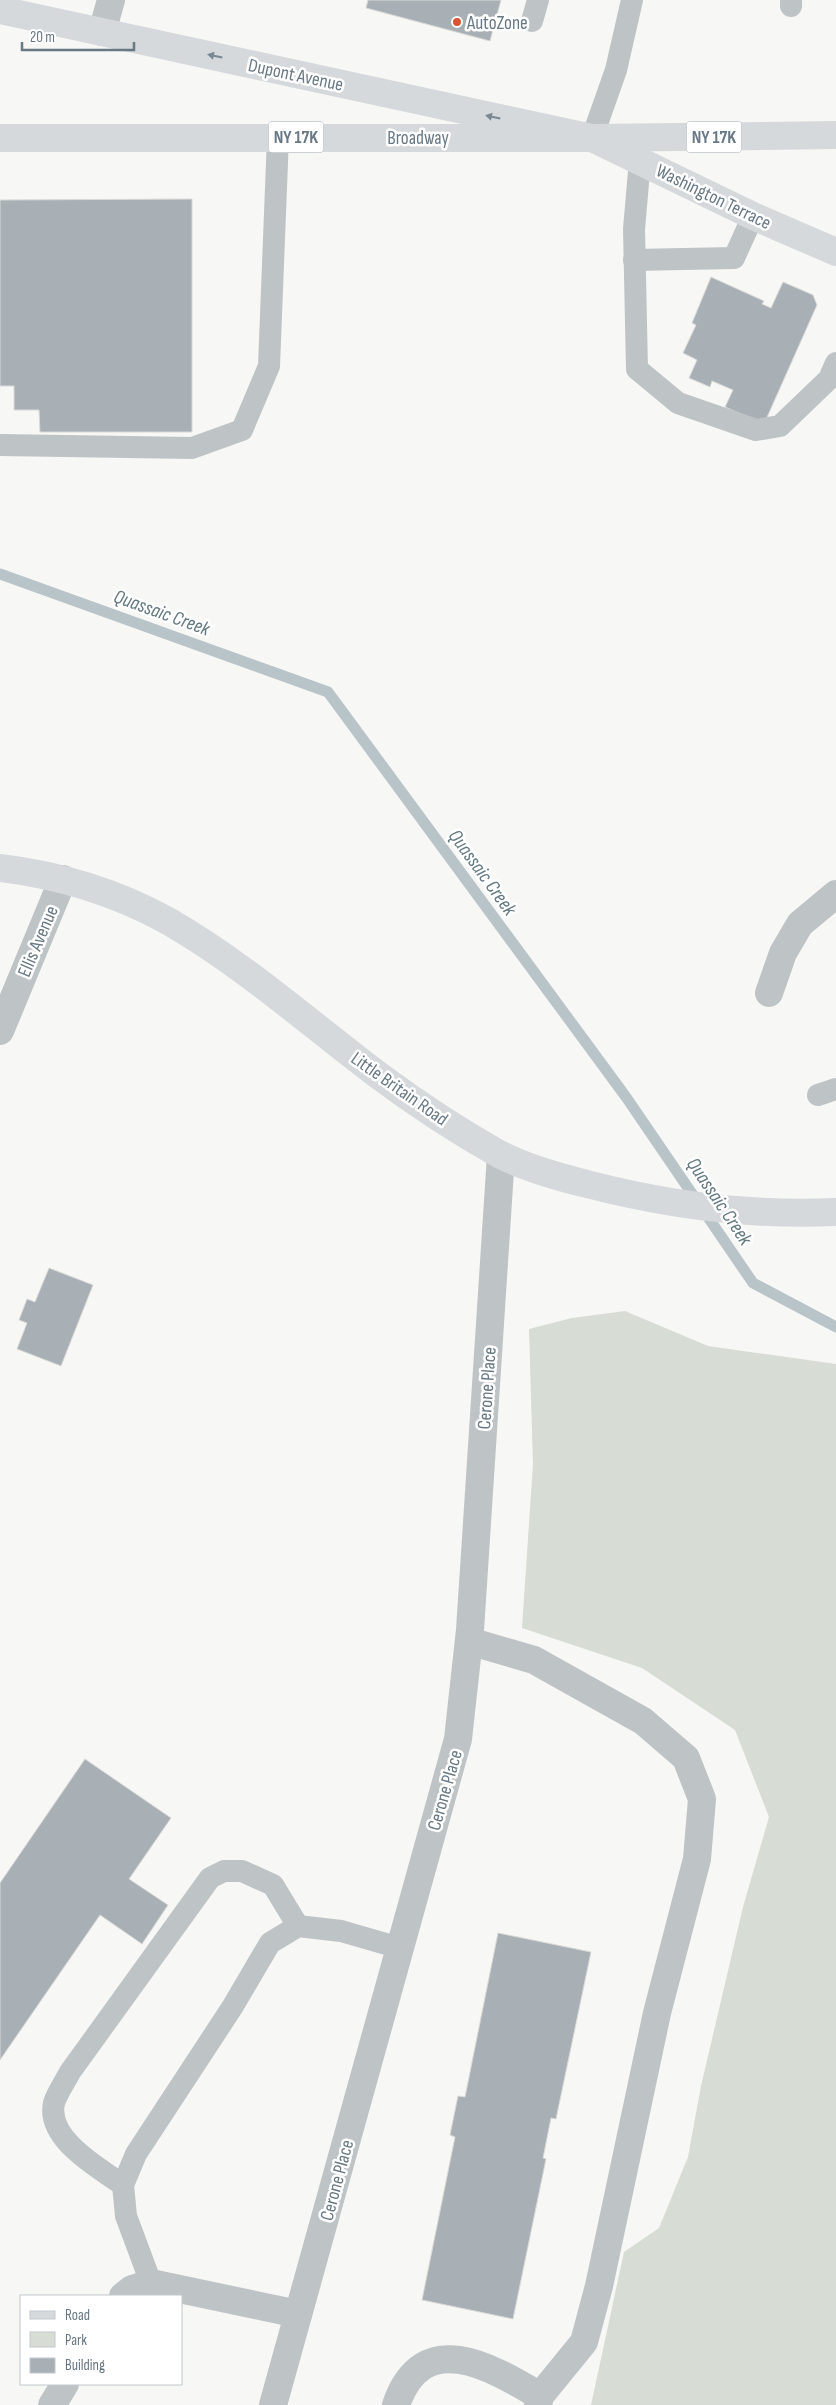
<svg xmlns="http://www.w3.org/2000/svg" width="836" height="2405" font-family="'Sofia Sans Condensed',sans-serif">
<rect width="100%" height="100%" fill="#f7f7f5"/>
<path fill="#d7dcd4" d="M625,1311L708,1346L836,1364V2405H591L624,2252L659,2228L688,2157L701,2086L743,1907L769,1817L735,1730L642,1668L522,1628L533,1464L529,1329L572,1318Z"/>
<g fill="none" stroke-linecap="round" stroke-linejoin="round">
<path stroke="#b8c4c8" stroke-width="11" d="M0,574L328,692L626,1097L753,1283L836,1327"/>
</g>
<g fill="#a8b0b5" stroke="#d9d9d7">
<path d="M368,0H501L490,41L366,8Z"/>
<path d="M192,199V432H40L39,410H14V386H0V200Z"/>
<path d="M711,277L764,301L762,304L771,308L783,282L813,295L817,305L764,424L725,407L733,390L712,381L710,387L689,378L697,360L683,353L696,325L692,323Z"/>
<path d="M49,1268L93,1285L61,1366L17,1349L27,1323L19,1320L27,1299L35,1302Z"/>
<path d="M85,1759L171,1818L129,1879L168,1905L142,1944L100,1915L0,2060V1883Z"/>
<path d="M498,1933L591,1952L556,2119L551,2118L543,2158L546,2159L513,2319L422,2300L455,2137L450,2135L458,2096L465,2097Z"/>
</g>
<g fill="none" stroke-linecap="round" stroke-linejoin="round">
<g stroke="#bec3c6" stroke-width="22">
<path d="M791,0V6"/>
<path d="M532,21L538,0"/>
<path d="M592,138L616,70L632,0"/>
<path d="M640,160L634,229L637,369L678,403L756,430L780,426L829,379L836,363"/>
<path d="M634,260L734,258L753,216"/>
<path d="M0,445L192,448L242,430L269,366L278,137"/>
<path d="M818,1095L836,1089"/>
<path d="M123,2185C99,2168 46,2139 54,2103C57,2093 65,2082 70,2072L210,1878L224,1871H242L273,1885L298,1926"/>
<path d="M151,2283L126,2216L123,2185L136,2154L233,2006L270,1943L298,1926L341,1931L400,1948"/>
</g>
<g stroke="#bec3c6" stroke-width="28">
<path d="M102,32L111,0"/>
<path d="M769,993L783,953L800,924L836,894"/>
<path d="M0,1031L63,879"/>
<path d="M469,1641L534,1660L643,1721L686,1758L702,1799L697,1859L657,2013L599,2286L584,2342L540,2396L538,2405"/>
<path d="M123,2296L132,2289L151,2283L298,2314"/>
<path d="M52,2405L65,2384"/>
<path d="M273,2405L458,1739L470,1630L501,1155"/>
<path d="M396,2405C423,2326 491,2367 540,2396"/>
</g>
<g stroke="#d5d9dc" stroke-width="28">
<path d="M0,10L592,138L753,216L836,252"/>
<path d="M0,868C58,875 117,893 168,921C243,964 309,1023 378,1075C417,1104 458,1131 499,1154C526,1168 558,1177 587,1184C668,1205 752,1216 836,1212"/>
</g>
<path stroke="#d5d9dc" stroke-width="28" d="M0,138H592L836,135"/>
</g>
<defs><path id="oneway-solid" d="M-6-.8H1V-3.2L6.5 0L1 3.2V.8H-6Z" transform="scale(1.25)"/></defs>
<g fill="#788791">
<use href="#oneway-solid" transform="translate(215 56) rotate(-168)"/>
<use href="#oneway-solid" transform="translate(493 117) rotate(-168)"/>
</g>
<circle fill="#db5431" stroke="#fff" stroke-width="2" cx="457" cy="22" r="5"/>
<g text-anchor="middle" stroke-width="5" stroke-linejoin="round" paint-order="stroke">
<g fill="#fff" stroke="#95a0a9" stroke-width="1">
<rect x="268.5" y="121.5" width="55" height="31" rx="4"/>
<rect x="686.5" y="121.5" width="55" height="31" rx="4"/>
</g>
<g font-size="18" font-weight="bold" fill="#687884">
<text x="296" y="143">NY 17K</text>
<text x="714" y="143">NY 17K</text>
</g>
<g font-size="19" fill="#687884" stroke="#fff" text-anchor="start">
<text x="467" y="29">AutoZone</text>
</g>
<g font-size="19" fill="#687884" stroke="#fff">
<text transform="translate(296 74) rotate(12)" y="7">Dupont Avenue</text>
<text x="418" y="144">Broadway</text>
<text transform="translate(714 196) rotate(26)" y="7">Washington Terrace</text>
<text transform="translate(37 941) rotate(-67)" y="7">Ellis Avenue</text>
<text transform="translate(400 1088) rotate(35)" y="7">Little Britain Road</text>
<text transform="translate(486 1388) rotate(-86)" y="7">Cerone Place</text>
<text transform="translate(444 1790) rotate(-74)" y="7">Cerone Place</text>
<text transform="translate(336 2180) rotate(-75)" y="7">Cerone Place</text>
</g>
<g font-size="20" font-style="italic" fill="#637980" stroke="#fff">
<text transform="translate(162 612) rotate(20)" y="7">Quassaic Creek</text>
<text transform="translate(483 872) rotate(54)" y="7">Quassaic Creek</text>
<text transform="translate(720 1201) rotate(56)" y="7">Quassaic Creek</text>
</g>
</g>
<rect x="20" y="2295" width="162" height="90" fill="#ffffff" stroke="#c3c9ce"/>
<rect x="30" y="2311" width="25" height="8" fill="#d5d9dc" stroke="#c3c9ce"/>
<text x="65" y="2320" font-size="15" fill="#687884">Road</text>
<rect x="30" y="2332" width="25" height="15" fill="#d7dcd4" stroke="#c3c9ce"/>
<text x="65" y="2345" font-size="15" fill="#687884">Park</text>
<rect x="30" y="2358" width="25" height="15" fill="#a8b0b5" stroke="#c3c9ce"/>
<text x="65" y="2370" font-size="15" fill="#687884">Building</text>
<path d="M22 42v8h112v-8" fill="none" stroke="#687884" stroke-width="2.5"/>
<text x="30" y="42" font-size="15" fill="#687884" stroke="#ffffff" stroke-width="4" paint-order="stroke">20 m</text>
</svg>
